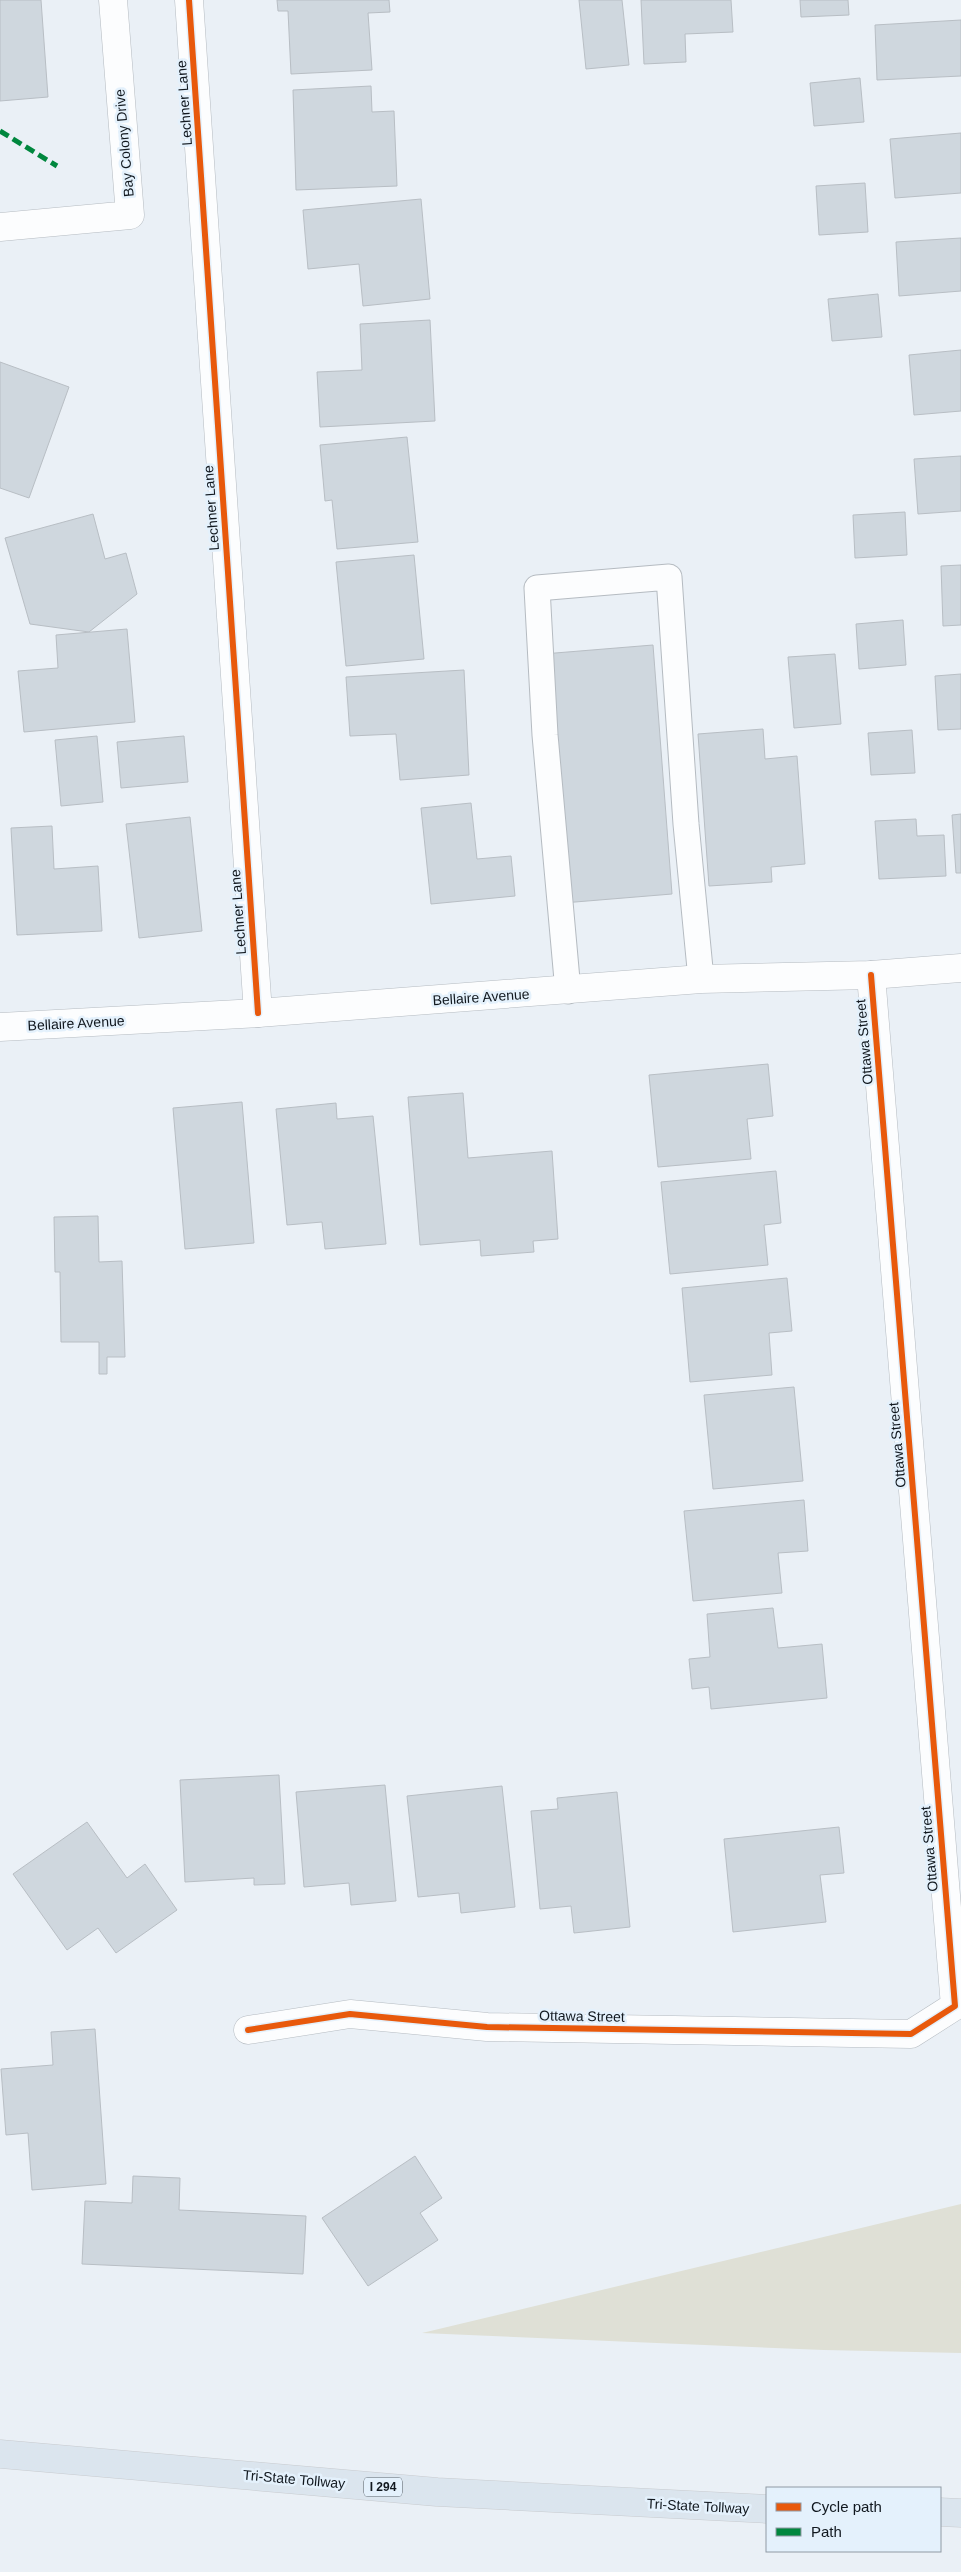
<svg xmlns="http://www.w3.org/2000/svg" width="961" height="2572" font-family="Helvetica,sans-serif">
<rect width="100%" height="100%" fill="#eaf0f6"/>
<path fill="#dfe0d6" d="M961,2204V2353L824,2350L422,2333Z"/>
<g fill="#cfd7de" stroke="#b8bec4">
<path d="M0,0H41L48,97L0,101Z"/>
<path d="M277,0H389L390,12L368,13L372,70L291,74L288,11H278Z"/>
<path d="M579,0H622L629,65L586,69Z"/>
<path d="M641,0H731L733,32L685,34L686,62L644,64Z"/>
<path d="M800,0H848L849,15L801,17Z"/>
<path d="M961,20V76L877,80L875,25Z"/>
<path d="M860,78L864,122L814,126L810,83Z"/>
<path d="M371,86L372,112L394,111L397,186L296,190L293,90Z"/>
<path d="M961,133V193L895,198L890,139Z"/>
<path d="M865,183L868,232L819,235L816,186Z"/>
<path d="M421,199L430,299L363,306L359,264L308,269L303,210Z"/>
<path d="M961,238V291L899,296L896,242Z"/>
<path d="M878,294L882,337L832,341L828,299Z"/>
<path d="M430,320L435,421L320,427L317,372L362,370L360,324Z"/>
<path d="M961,350V411L914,415L909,355Z"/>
<path d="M0,362L69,387L29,498L0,488Z"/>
<path d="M407,437L418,542L337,549L332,500L325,501L320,445Z"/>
<path d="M961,456V511L918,514L914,459Z"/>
<path d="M905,512L907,555L855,558L853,515Z"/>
<path d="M93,514L105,559L126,553L137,594L89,632L30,624L5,538Z"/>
<path d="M414,555L424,659L346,666L336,562Z"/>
<path d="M961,565V625L943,626L941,566Z"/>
<path d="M903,620L906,665L859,669L856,624Z"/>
<path d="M127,629L135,722L24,732L18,671L58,668L56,635Z"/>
<path d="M653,645L672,894L563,903L543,654Z"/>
<path d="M835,654L841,724L794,728L788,657Z"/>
<path d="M464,670L469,775L400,780L396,734L350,736L346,677Z"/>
<path d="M961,674V729L938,730L935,676Z"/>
<path d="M763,729L765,759L797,756L805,864L771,867L772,882L709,886L698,734Z"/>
<path d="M912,730L915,773L871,775L868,733Z"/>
<path d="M97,736L103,802L61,806L55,740Z"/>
<path d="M184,736L188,782L121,788L117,742Z"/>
<path d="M471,803L477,859L511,856L515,896L431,904L421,808Z"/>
<path d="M961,814V873H956L952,815Z"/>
<path d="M190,817L202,931L139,938L126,824Z"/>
<path d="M916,819L917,836L944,835L946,876L879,879L875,821Z"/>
<path d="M52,826L54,869L98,866L102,931L17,935L11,828Z"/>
<path d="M768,1064L773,1116L747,1119L751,1159L658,1167L649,1075Z"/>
<path d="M463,1093L468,1158L552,1151L558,1239L533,1241L534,1252L481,1256L480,1240L420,1245L408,1097Z"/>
<path d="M242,1102L254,1243L185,1249L173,1108Z"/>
<path d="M336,1103L337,1119L373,1116L386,1244L325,1249L322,1222L287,1225L276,1109Z"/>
<path d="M776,1171L781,1223L764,1225L768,1265L670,1274L661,1182Z"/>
<path d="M98,1216L99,1262L122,1261L125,1357H107V1374H99V1342H61L60,1272H55L54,1217Z"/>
<path d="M787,1278L792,1331L769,1333L772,1375L690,1382L682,1288Z"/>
<path d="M794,1387L803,1481L713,1489L704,1395Z"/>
<path d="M804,1500L808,1551L778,1553L782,1593L693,1601L684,1511Z"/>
<path d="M773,1608L778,1648L822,1644L827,1698L711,1709L709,1687L692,1689L689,1659L710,1657L707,1614Z"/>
<path d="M279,1775L285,1884L254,1885V1878L185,1882L180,1780Z"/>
<path d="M385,1785L396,1901L351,1905L349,1883L304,1887L296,1792Z"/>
<path d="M502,1786L515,1907L461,1913L459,1893L418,1897L407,1796Z"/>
<path d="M617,1792L630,1927L574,1933L571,1906L540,1909L531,1811L558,1809L557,1798Z"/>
<path d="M87,1822L127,1878L145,1864L177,1910L116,1953L98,1928L67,1950L13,1874Z"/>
<path d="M839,1827L844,1873L820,1875L826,1922L733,1932L724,1839Z"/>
<path d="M95,2029L106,2184L32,2190L28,2133L6,2135L1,2069L53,2065L51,2032Z"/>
<path d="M415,2156L442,2198L420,2213L438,2240L368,2286L322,2218Z"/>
<path d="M133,2176L180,2178L179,2210L306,2216L303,2274L82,2264L85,2201L132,2203Z"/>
</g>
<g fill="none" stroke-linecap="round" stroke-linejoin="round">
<defs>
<path id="service" d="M568,991L545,735L537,588L669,577L686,824L701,979"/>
<g id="minor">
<path d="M189,0L258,1013"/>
<path d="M0,227L130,215L113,0"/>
<path d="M0,1027L258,1013L701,979L871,975L961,968"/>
<path d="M248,2030L350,2014L487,2027L911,2034L955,2006L871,975"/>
</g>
<g id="motorway">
<path d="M0,2454L437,2492L767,2509"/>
<path d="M940,2512L961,2513"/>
</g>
</defs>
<use href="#service" stroke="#b5bbc1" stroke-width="27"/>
<use href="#minor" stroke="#b5bbc1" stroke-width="29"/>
<use href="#motorway" stroke="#c8cbcf" stroke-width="29"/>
<use href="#service" stroke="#fcfdfe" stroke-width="25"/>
<use href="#minor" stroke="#fcfdfe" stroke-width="28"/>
<use href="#motorway" stroke="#dbe5ee" stroke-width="28"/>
<path stroke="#00873e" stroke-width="5" stroke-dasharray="10 5" stroke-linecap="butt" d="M0,131L57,166"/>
<defs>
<g id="cycleway">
<path d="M189,0L258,1013"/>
<path d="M248,2030L350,2014L487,2027L911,2034L955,2006L871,975"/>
</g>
</defs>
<use href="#cycleway" stroke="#e4f1fc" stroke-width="9"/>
<use href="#cycleway" stroke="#e8590c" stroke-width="6"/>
</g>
<g text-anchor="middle" stroke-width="5" stroke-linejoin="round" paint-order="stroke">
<rect fill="#e4f1fc" stroke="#505961" stroke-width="1" x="364" y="2477.5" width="38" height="19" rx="4"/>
<g font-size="12" font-weight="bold" fill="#11181f">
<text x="383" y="2491">I 294</text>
</g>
<g font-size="14" fill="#11181f" stroke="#e4f1fc">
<text transform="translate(184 103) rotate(-94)" y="5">Lechner Lane</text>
<text transform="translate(124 143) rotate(-95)" y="5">Bay Colony Drive</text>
<text transform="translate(211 508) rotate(-94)" y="5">Lechner Lane</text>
<text transform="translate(238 912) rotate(-94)" y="5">Lechner Lane</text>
<text transform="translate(481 997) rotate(-4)" y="5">Bellaire Avenue</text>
<text transform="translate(76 1023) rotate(-3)" y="5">Bellaire Avenue</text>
<text transform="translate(864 1042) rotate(-95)" y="5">Ottawa Street</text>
<text transform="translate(897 1445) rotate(-95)" y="5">Ottawa Street</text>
<text transform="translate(929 1849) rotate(-95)" y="5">Ottawa Street</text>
<text transform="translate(582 2016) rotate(1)" y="5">Ottawa Street</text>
<text transform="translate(294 2479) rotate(5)" y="5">Tri-State Tollway</text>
<text transform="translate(698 2506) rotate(3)" y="5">Tri-State Tollway</text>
</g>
</g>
<rect x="766" y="2487" width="175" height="65" fill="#e4f1fc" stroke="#909aa4"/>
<rect x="776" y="2503" width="25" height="8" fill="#e8590c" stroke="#909aa4"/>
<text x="811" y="2512" font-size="15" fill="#11181f">Cycle path</text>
<rect x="776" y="2528" width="25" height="8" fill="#00873e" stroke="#909aa4"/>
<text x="811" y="2537" font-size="15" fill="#11181f">Path</text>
</svg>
